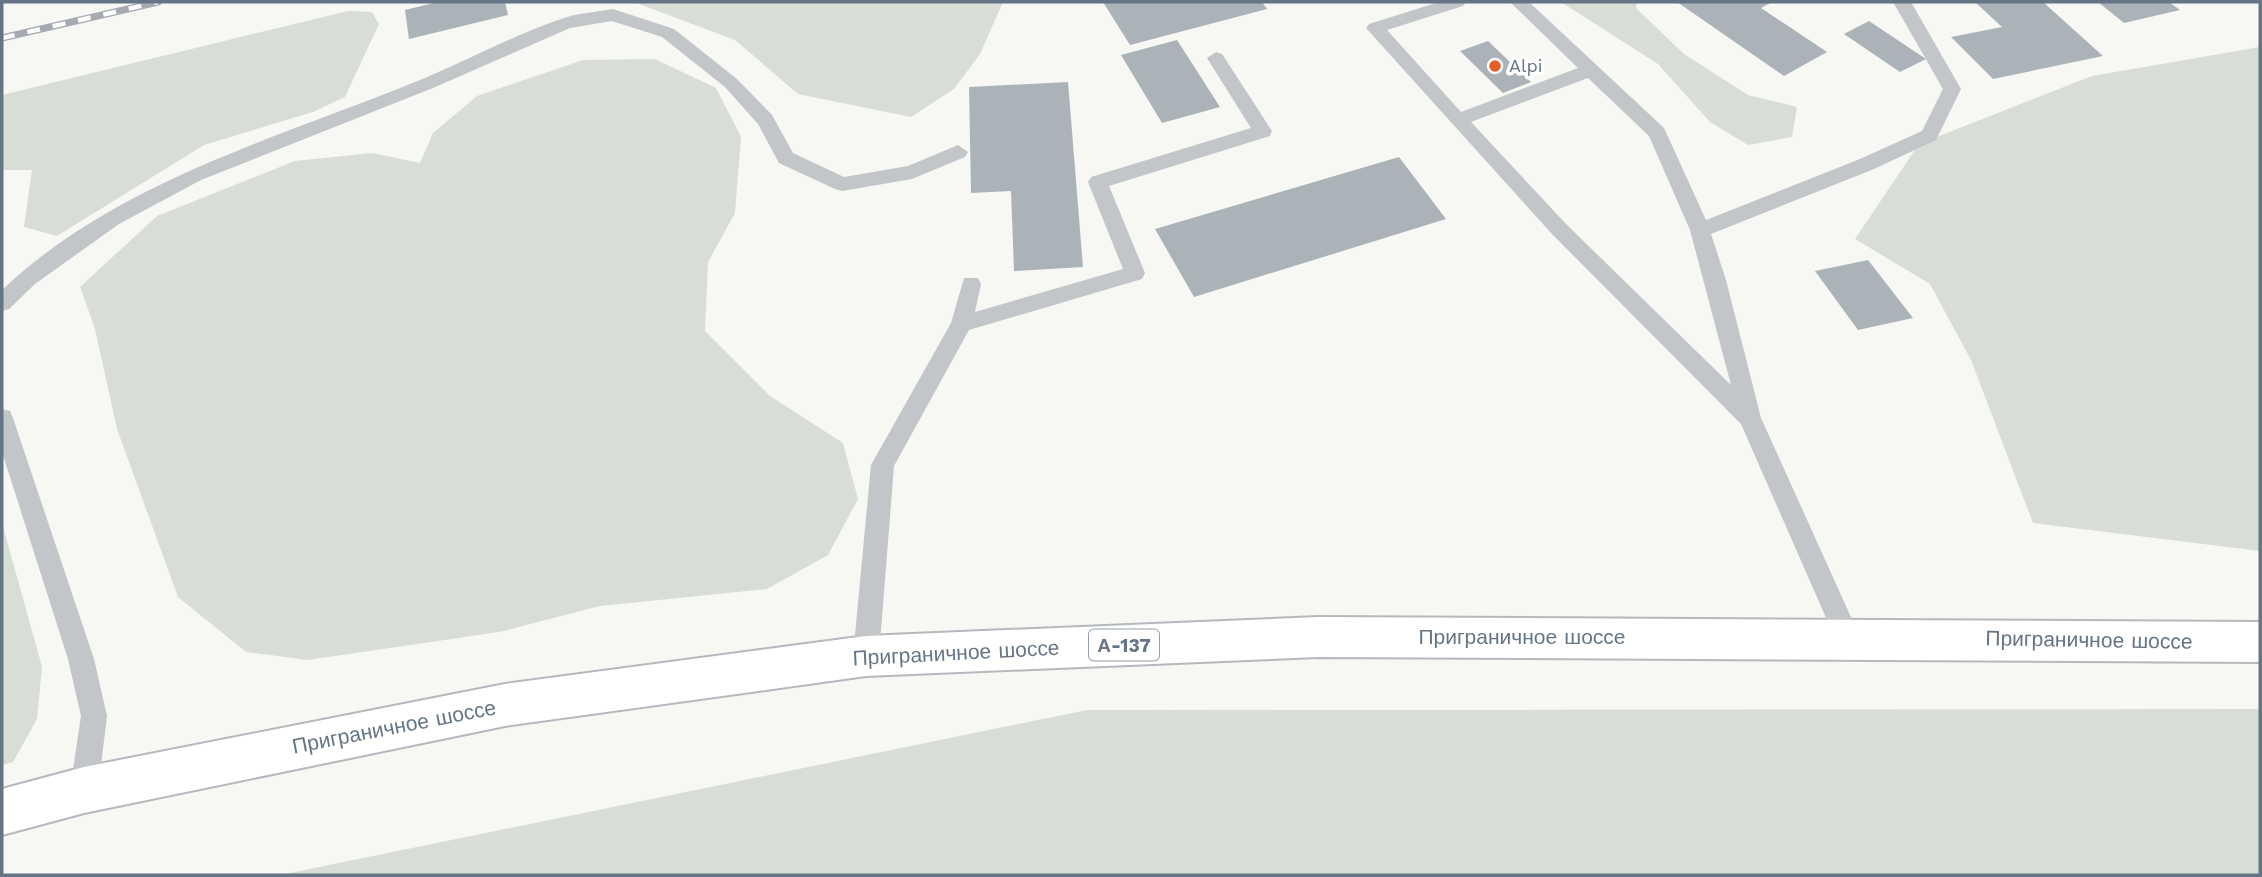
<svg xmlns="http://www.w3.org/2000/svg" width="2262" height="877" font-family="'Work Sans',sans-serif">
<rect width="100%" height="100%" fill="#f7f7f4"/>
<g fill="#d8ded5">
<path d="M634,2H1003L980,54L954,89L911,117L798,94L735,40Z"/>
<path d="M1561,2H1637L1636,8L1684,54L1748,95L1797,107L1792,137L1748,145L1710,122L1658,64Z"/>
<path d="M348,11L372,12L379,24L345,97L313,112L204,145L57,236L24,227L32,170H2V95Z"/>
<path d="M2260,47V551L2033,523L1971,360L1930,284L1855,239L1919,144L2092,76Z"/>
<path d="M655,59L716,88L741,137L735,213L708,262L705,331L770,396L843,443L858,499L828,555L767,589L600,606L499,632L308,660L246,652L178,597L117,429L95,329L80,287L157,216L295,161L372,153L420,163L433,133L477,96L583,60Z"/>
<path d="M2,523L42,667L37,719L13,762L2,765Z"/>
<path d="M2260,709V875H280L1087,710Z"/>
</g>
<g fill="#abb3b9">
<path d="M438,2H505L508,15L409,39L405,10Z"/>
<path d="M1103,2H1262L1267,9L1130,45Z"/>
<path d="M1677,2H1772L1761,8L1827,52L1784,76Z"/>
<path d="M1975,2H2043L2103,56L1993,79L1951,37L2002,27Z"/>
<path d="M2098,2H2169L2180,10L2124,23Z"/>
<path d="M1869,21L1926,59L1900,72L1844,34Z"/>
<path d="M1177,40L1220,107L1162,123L1121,55Z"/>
<path d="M1488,41L1531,82L1503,93L1460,51Z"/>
<path d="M1068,82L1083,267L1014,271L1011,191L971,193L969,87Z"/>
<path d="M1399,157L1446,219L1194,297L1155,229Z"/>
<path d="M1868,260L1913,318L1858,330L1815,271Z"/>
</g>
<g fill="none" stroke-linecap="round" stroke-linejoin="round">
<defs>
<path id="primary" d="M1318,617L2260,622V662L1318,657L866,676L505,726L84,813L2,835V789L84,767L505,684L866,636Z"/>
</defs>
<use href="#primary" stroke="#b5b9bd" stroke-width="4"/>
<g fill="#c2c6c9" fill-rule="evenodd">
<path d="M1439,2H1466L1463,6L1387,30L1461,112L1578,68L1510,2H1529L1664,128L1706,220L1860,159L1922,131L1943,89L1893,2H1911L1961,89L1936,140L1874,169L1711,234L1726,280L1761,418L1860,637L1856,645L1847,649L1838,645L1741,424L1552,234L1366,28L1369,24ZM1588,78L1649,136L1690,230L1731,385L1566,224L1471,122Z"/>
<path d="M613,9L674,29L737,79L772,115L793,153L844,177L908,166L958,145L968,152L965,157L912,179L842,191L835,189L779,163L758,124L725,87L662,37L612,21L570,28L433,88L201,180L119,224L35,284L9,309L2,311V290C117,181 276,139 420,80C467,61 513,35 561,19C577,13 596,12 613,9Z"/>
<path d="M1216,52L1222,54L1272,131L1270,136L1109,186L1145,273L1142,279L969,330L894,466L879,656L875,664L866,668L857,664L853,656L871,465L951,323L964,278H978L981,284L975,312L1123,269L1088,182L1091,177L1251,128L1207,58Z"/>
<path d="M2,409L10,411L13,418L94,659L107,716L98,790L94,799L84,803L74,799L70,790L81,716L68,659L2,452Z"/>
</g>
<use href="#primary" fill="#fff" fill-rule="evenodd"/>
<defs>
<path id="rail" d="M2,38L158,2"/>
</defs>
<use href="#rail" stroke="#a4aab0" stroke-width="7"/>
<use href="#rail" stroke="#fff" stroke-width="4.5" stroke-dasharray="13" stroke-linecap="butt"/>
</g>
<circle fill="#e65e25" stroke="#fff" stroke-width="2.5" cx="1495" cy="66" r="7"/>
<g text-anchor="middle" stroke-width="7" stroke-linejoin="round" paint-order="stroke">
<g font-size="18" fill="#657585" stroke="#fff" text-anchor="start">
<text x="1509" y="72">Alpi</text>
</g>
<rect fill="#fff" stroke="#939eaa" stroke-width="2" x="1089" y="629.5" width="70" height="31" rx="5"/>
<g font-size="19" font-weight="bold" fill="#657585">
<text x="1124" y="652">А-137</text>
</g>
<g font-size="21" fill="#657585" stroke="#fff">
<text x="1522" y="644">Приграничное шоссе</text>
<text transform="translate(2089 640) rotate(1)" y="7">Приграничное шоссе</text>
<text transform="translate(956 653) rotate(-3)" y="7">Приграничное шоссе</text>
<text transform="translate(394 727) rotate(-11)" y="7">Приграничное шоссе</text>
</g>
</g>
<rect width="2262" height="877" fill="none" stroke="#657585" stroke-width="7"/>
</svg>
